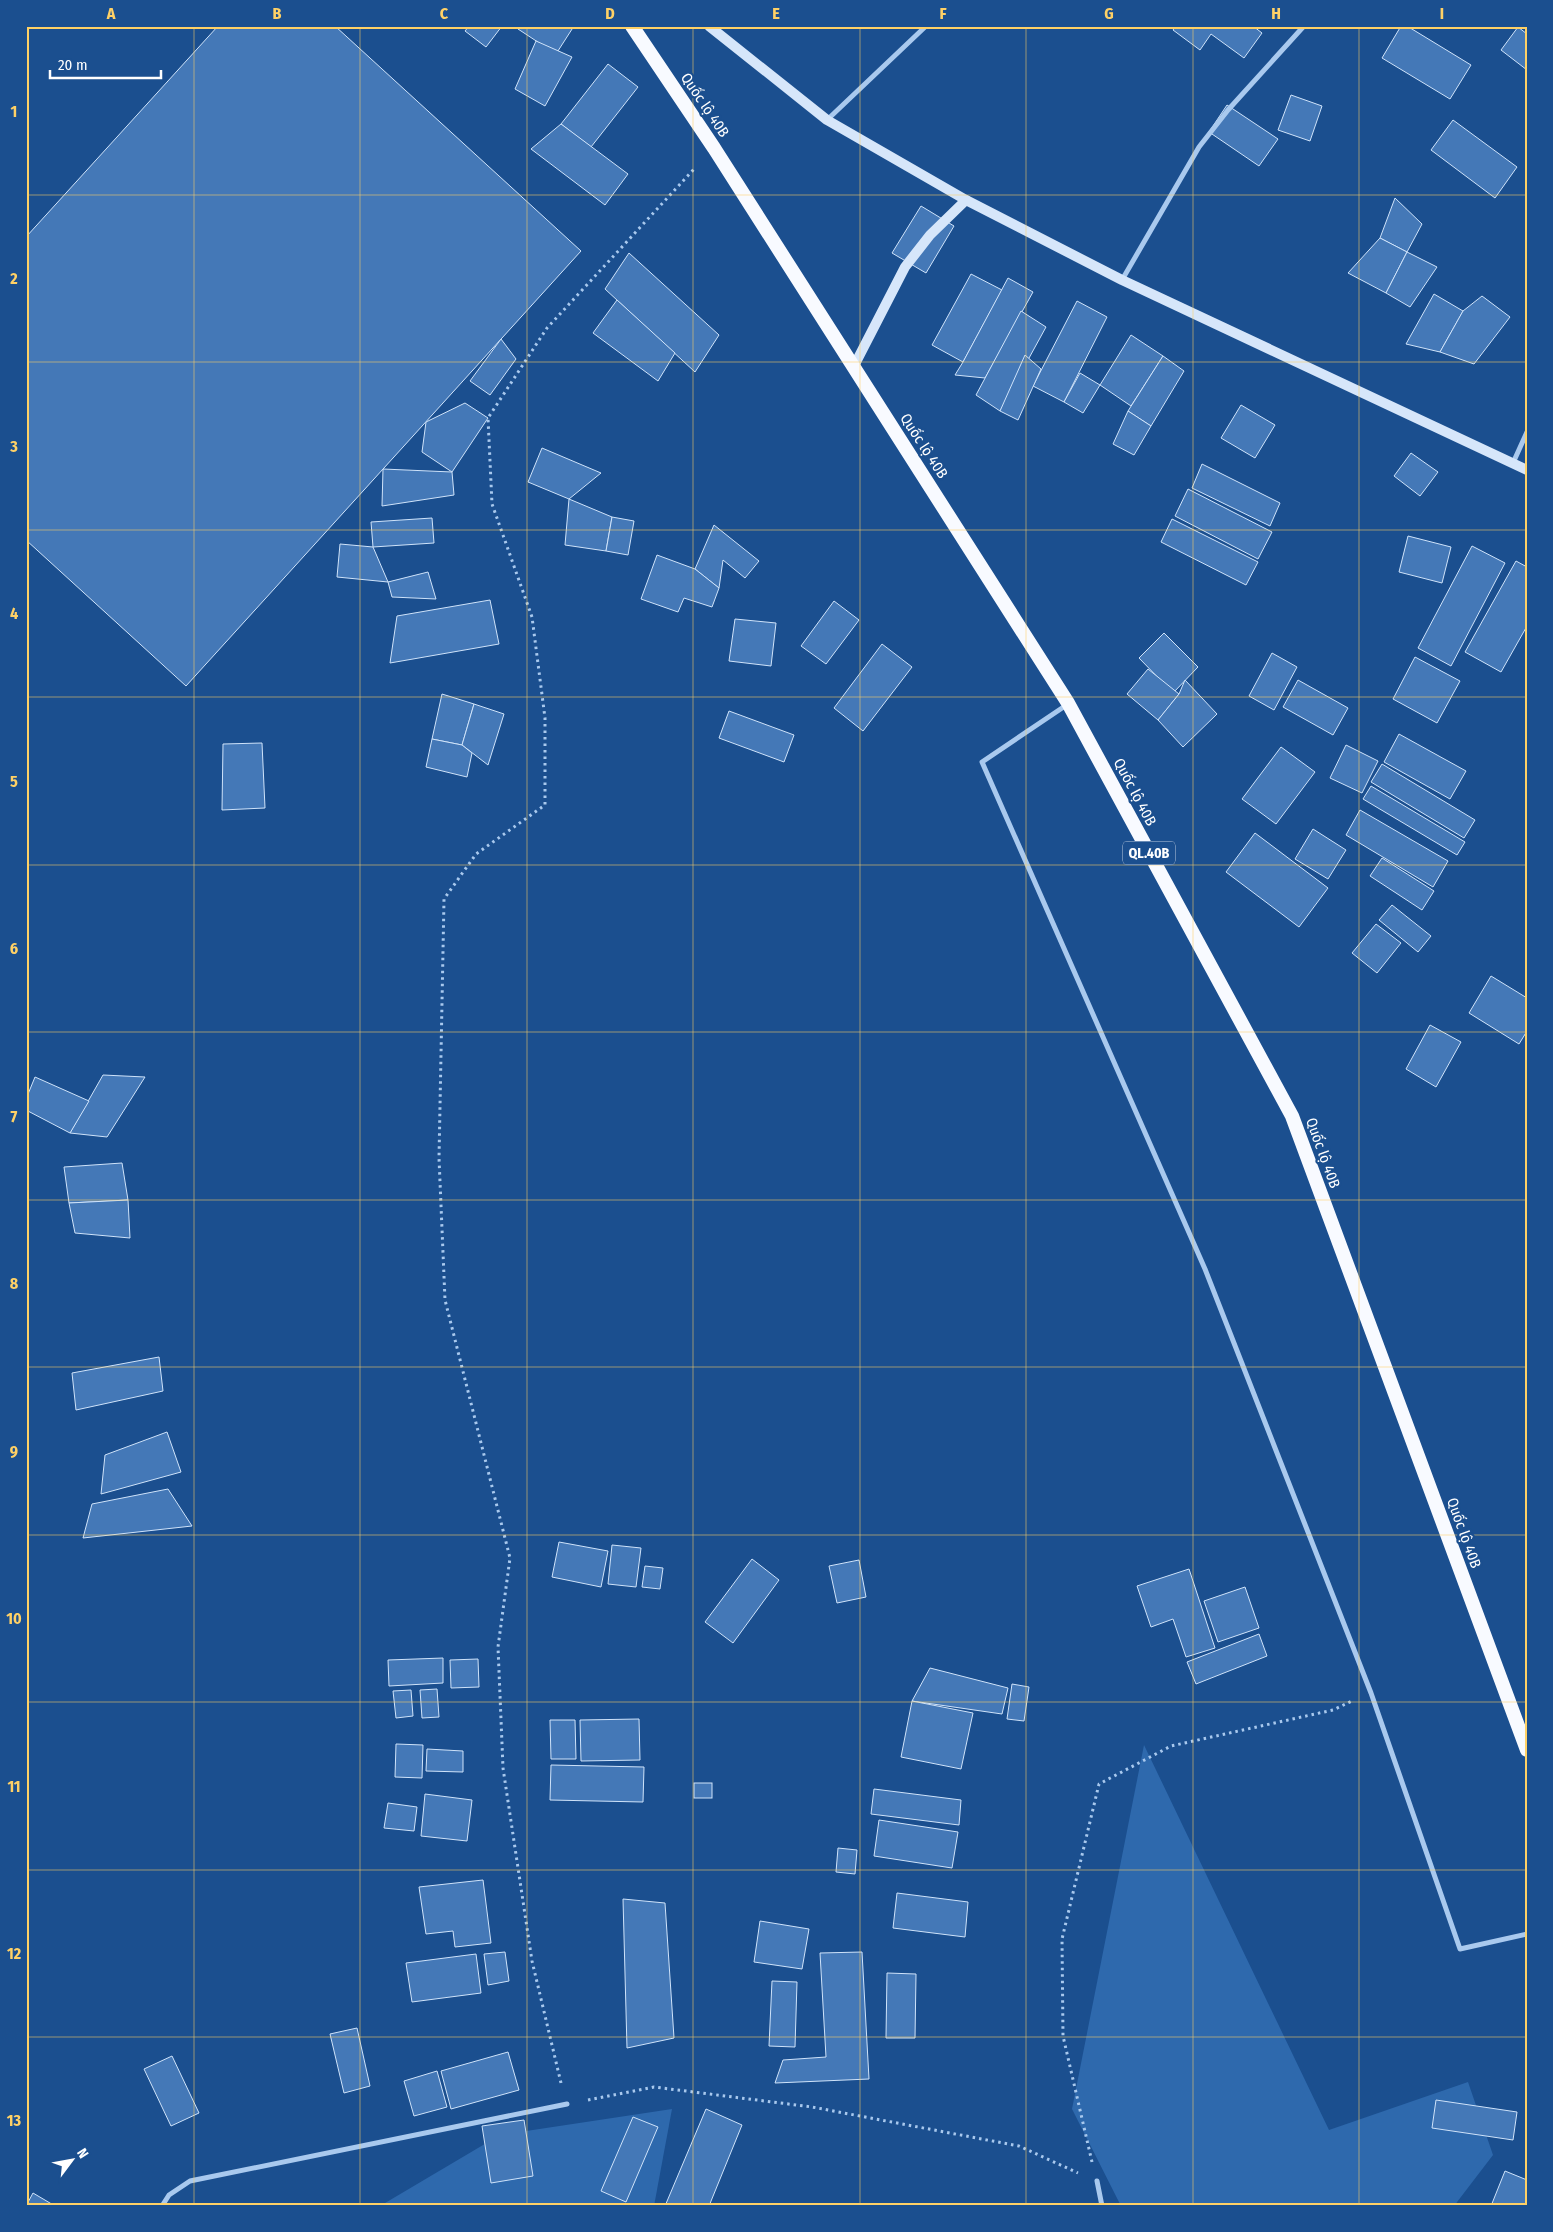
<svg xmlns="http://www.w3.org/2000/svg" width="1553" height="2232" font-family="'Fira Sans Condensed',sans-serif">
<rect width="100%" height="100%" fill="#1b4f8f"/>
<g fill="#2e69ad">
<path d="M1144,1745L1329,2130L1468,2082L1493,2155L1454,2206H1121L1072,2109Z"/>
<path d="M672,2109L654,2206H380L500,2135Z"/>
</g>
<g fill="#4478b7" stroke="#cfe3fa">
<path d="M218,26H335L581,251L186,686L26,540V237Z"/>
<path d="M469,26H502L486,47L465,31Z"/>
<path d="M520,26H574L556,54L518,29Z"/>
<path d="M1176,26H1253L1262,33L1244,58L1211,34L1200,50L1173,30Z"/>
<path d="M1401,26H1407L1471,65L1450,99L1382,58Z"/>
<path d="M1518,27L1527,34V70L1501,50Z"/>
<path d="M536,41L572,57L545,106L515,89Z"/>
<path d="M608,64L638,87L591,147L561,124Z"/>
<path d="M1291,95L1322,106L1310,141L1278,130Z"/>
<path d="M1227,105L1278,139L1259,166L1209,132Z"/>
<path d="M1453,120L1517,167L1495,198L1431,150Z"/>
<path d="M561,124L628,174L605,205L531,149Z"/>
<path d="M1395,198L1422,224L1407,252L1380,238Z"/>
<path d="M921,206L954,226L926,273L892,253Z"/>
<path d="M1380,238L1407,252L1386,293L1348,273Z"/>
<path d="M1407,252L1437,267L1410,307L1386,293Z"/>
<path d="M629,253L719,335L695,372L605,289Z"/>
<path d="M971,274L1002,290L963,362L932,345Z"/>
<path d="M1008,278L1033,292L985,378L955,375L963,362Z"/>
<path d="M1434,294L1463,311L1440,352L1406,344Z"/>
<path d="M1482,296L1510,317L1474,364L1440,352L1463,311Z"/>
<path d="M617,300L675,353L658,381L593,333Z"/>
<path d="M1077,301L1107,317L1064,402L1033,386Z"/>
<path d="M1021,311L1046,327L1000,411L976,395Z"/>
<path d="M1131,335L1163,356L1131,406L1100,385Z"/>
<path d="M501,339L516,359L490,395L470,381Z"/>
<path d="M1025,355L1041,369L1018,420L1000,411Z"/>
<path d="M1163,356L1184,371L1151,426L1128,411Z"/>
<path d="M1080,373L1100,385L1083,413L1064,402Z"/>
<path d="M465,403L488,418L452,472L422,452L426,422Z"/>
<path d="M1241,405L1275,425L1255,458L1221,438Z"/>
<path d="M1128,411L1151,426L1134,455L1113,444Z"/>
<path d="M542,448L601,473L569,499L528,482Z"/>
<path d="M1411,453L1438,472L1420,496L1394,476Z"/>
<path d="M1202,464L1280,503L1270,526L1192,488Z"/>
<path d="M383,469L452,472L454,495L382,506Z"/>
<path d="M1188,489L1272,532L1258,559L1175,516Z"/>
<path d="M569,499L612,517L606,551L565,545Z"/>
<path d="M612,517L634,521L628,555L606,551Z"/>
<path d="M432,518L434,543L373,547L371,522Z"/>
<path d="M1172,519L1258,562L1246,585L1161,542Z"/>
<path d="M714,525L759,561L745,578L723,560L719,588L695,569Z"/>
<path d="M1408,536L1451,547L1442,583L1399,572Z"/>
<path d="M340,544L373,547L388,582L337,577Z"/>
<path d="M1472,546L1505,563L1451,666L1418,648Z"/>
<path d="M657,555L695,569L719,588L712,607L684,598L678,612L641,599Z"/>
<path d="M1516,561L1527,567V626L1501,672L1465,652Z"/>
<path d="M428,572L436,599L392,597L388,582Z"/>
<path d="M490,600L499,644L390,663L397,616Z"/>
<path d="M834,601L859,620L826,664L801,646Z"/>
<path d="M735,619L776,623L771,666L729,661Z"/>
<path d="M1164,633L1198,667L1173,693L1139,658Z"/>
<path d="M882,644L912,667L863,731L834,708Z"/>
<path d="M1272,653L1297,667L1274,710L1249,696Z"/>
<path d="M1415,657L1460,681L1437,723L1393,699Z"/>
<path d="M1148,669L1179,694L1158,720L1127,694Z"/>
<path d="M1185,680L1217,714L1183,747L1158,720L1179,694Z"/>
<path d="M1298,680L1348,708L1333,735L1283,707Z"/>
<path d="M442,694L474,704L462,745L432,739Z"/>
<path d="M474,704L504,714L488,765L462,745Z"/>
<path d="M729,711L794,735L784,762L719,738Z"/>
<path d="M1399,734L1466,771L1450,799L1384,762Z"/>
<path d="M432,739L462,745L472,753L467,777L426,767Z"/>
<path d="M262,743L265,808L222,810L223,744Z"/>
<path d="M1346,745L1378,761L1362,793L1330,778Z"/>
<path d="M1281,747L1315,772L1276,824L1242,799Z"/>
<path d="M1382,764L1475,820L1464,838L1371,782Z"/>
<path d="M1371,786L1465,842L1457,855L1363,799Z"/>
<path d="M1360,810L1448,861L1433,887L1346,835Z"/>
<path d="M1313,829L1346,850L1328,879L1295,859Z"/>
<path d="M1255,833L1328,888L1299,927L1226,872Z"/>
<path d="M1382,858L1434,891L1422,910L1370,876Z"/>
<path d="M1392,905L1431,936L1418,952L1379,920Z"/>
<path d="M1376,924L1401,943L1377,973L1352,953Z"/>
<path d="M1491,976L1527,998V1031L1519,1044L1469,1013Z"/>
<path d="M1430,1025L1461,1042L1436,1087L1406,1069Z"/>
<path d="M103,1075L145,1077L107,1137L70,1133Z"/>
<path d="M35,1077L89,1101L70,1133L26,1110V1099Z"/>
<path d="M122,1163L128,1200L69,1203L64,1167Z"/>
<path d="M128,1200L130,1238L75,1233L69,1203Z"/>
<path d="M159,1357L163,1391L76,1410L72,1373Z"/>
<path d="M167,1432L181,1472L101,1494L105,1455Z"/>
<path d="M168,1489L192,1526L83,1538L92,1504Z"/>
<path d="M559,1542L608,1551L601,1587L552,1577Z"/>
<path d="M612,1545L641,1548L636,1587L608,1584Z"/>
<path d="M752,1559L779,1580L733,1643L705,1622Z"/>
<path d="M859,1560L866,1597L837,1603L829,1566Z"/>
<path d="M645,1566L663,1568L660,1589L642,1587Z"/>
<path d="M1189,1569L1215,1648L1186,1657L1173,1619L1151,1627L1137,1586Z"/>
<path d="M1245,1587L1259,1628L1218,1642L1204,1601Z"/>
<path d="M1259,1634L1267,1656L1196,1684L1187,1662Z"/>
<path d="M443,1658V1683L389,1686L388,1660Z"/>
<path d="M478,1659L479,1687L451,1688L450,1660Z"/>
<path d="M930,1668L1008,1688L1002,1714L912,1701Z"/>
<path d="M1012,1684L1029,1687L1024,1721L1007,1719Z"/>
<path d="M437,1689L439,1717L422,1718L420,1690Z"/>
<path d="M411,1690L413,1716L396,1718L393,1691Z"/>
<path d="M912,1701L973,1713L961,1769L901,1757Z"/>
<path d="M639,1719L640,1760L581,1761L580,1720Z"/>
<path d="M550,1720H575L576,1759H551Z"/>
<path d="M396,1744L423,1745L422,1778L395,1777Z"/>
<path d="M427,1749L463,1751V1772L426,1771Z"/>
<path d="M551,1765L644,1767L643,1802L550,1800Z"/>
<rect x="694" y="1783" width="18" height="15"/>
<path d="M874,1789L961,1800L959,1825L871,1814Z"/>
<path d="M425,1794L472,1800L467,1841L421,1836Z"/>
<path d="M388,1803L417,1807L414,1831L384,1828Z"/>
<path d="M879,1820L958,1832L952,1868L874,1856Z"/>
<path d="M838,1848L857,1850L855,1874L836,1872Z"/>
<path d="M483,1880L491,1943L455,1947L453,1931L426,1934L419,1887Z"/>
<path d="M897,1893L968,1902L965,1937L893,1928Z"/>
<path d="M623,1899L665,1903L674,2038L627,2048Z"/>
<path d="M760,1921L809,1929L802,1969L754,1962Z"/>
<path d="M505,1952L509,1981L488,1985L484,1954Z"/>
<path d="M862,1952L869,2079L775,2083L783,2060L826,2057L820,1953Z"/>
<path d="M476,1954L481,1993L412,2002L406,1963Z"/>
<path d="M887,1973L916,1974L915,2038H886Z"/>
<path d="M772,1981L797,1982L795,2047L769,2046Z"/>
<path d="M357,2028L370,2086L344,2093L330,2034Z"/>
<path d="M508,2052L519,2090L451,2109L441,2071Z"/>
<path d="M172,2056L199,2113L171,2126L144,2069Z"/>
<path d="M437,2071L447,2107L414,2116L404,2081Z"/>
<path d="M1436,2100L1517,2112L1513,2140L1432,2128Z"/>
<path d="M706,2109L742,2125L709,2206H665Z"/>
<path d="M633,2117L658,2127L626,2202L601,2191Z"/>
<path d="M524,2120L533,2176L491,2183L482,2126Z"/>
<path d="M1505,2171L1527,2180V2206H1491Z"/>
<path d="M33,2193L55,2206H26Z"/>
</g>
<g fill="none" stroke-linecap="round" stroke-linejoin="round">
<g stroke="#a9c9ee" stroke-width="3" stroke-dasharray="2.5 4" stroke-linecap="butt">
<path d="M561,2083L532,1961L503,1768L498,1647L510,1558L445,1300L439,1158L444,899L476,854L545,805V718L532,617L492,504L488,418L547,328L695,168"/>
<path d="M588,2100L654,2087L812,2107L1019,2146L1078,2173"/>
<path d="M1092,2162L1063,2036L1062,1939L1099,1784L1171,1746L1333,1710L1352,1701"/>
</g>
<g stroke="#a9c9ee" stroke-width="5">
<path d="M827,120L926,26"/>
<path d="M1122,280L1199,147L1228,110L1304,26"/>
<path d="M1513,463L1527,432"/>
<path d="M1068,704L982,762L1205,1269L1371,1693L1460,1949L1527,1934"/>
<path d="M1097,2181L1102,2206"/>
<path d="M162,2206L169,2195L190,2181L567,2104"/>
</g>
<g stroke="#d6e6fa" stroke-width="10">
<path d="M709,26L827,120L966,200L1122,280L1527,470"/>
<path d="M854,366L905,267L930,235L966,200"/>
</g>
<path stroke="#f8faff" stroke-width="14" d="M632,26L714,148L1068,703L1292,1116L1527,1750"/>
</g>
<path fill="none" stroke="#ffd166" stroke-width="1" stroke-opacity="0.55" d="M194,26V2206M360,26V2206M527,26V2206M693,26V2206M860,26V2206M1026,26V2206M1193,26V2206M1359,26V2206M26,195H1527M26,362H1527M26,530H1527M26,697H1527M26,865H1527M26,1032H1527M26,1200H1527M26,1367H1527M26,1535H1527M26,1702H1527M26,1870H1527M26,2037H1527"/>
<g text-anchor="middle" stroke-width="4.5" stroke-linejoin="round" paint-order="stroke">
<rect fill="#1b4f8f" stroke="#bbcadd" stroke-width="1" x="1123" y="841.5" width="52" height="23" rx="4"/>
<g font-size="14" font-weight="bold" fill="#fff">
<text x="1149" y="858">QL.40B</text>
</g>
<g font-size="15" fill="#fff" stroke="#1b4f8f">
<text transform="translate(705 105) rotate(56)" y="5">Quốc lộ 40B</text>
<text transform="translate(924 446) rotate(57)" y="5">Quốc lộ 40B</text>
<text transform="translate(1135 792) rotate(62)" y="5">Quốc lộ 40B</text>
<text transform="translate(1323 1153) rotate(70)" y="5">Quốc lộ 40B</text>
<text transform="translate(1464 1533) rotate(70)" y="5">Quốc lộ 40B</text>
</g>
</g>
<rect width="1553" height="2232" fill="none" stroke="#1b4f8f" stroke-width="55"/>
<g transform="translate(72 2160) rotate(58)" stroke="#1b4f8f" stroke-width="4" paint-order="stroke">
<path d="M0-4L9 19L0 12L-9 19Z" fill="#ffffff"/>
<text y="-8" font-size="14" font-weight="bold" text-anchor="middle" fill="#ffffff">N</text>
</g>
<path d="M50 70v8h111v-8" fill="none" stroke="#ffffff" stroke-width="2.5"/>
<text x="58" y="70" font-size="15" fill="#ffffff" stroke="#1b4f8f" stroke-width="4" paint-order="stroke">20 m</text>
<rect x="28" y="28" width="1498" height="2176" fill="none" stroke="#ffd166" stroke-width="2"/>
<g font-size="16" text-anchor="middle" font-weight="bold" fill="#ffd166">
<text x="111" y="19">A</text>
<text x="277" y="19">B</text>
<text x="444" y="19">C</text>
<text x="610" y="19">D</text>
<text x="776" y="19">E</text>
<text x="943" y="19">F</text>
<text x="1109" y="19">G</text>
<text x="1276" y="19">H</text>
<text x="1442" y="19">I</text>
<text x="14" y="117">1</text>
<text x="14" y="284">2</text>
<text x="14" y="452">3</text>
<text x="14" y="619">4</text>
<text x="14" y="787">5</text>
<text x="14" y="954">6</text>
<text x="14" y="1122">7</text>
<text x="14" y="1289">8</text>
<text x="14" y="1457">9</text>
<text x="14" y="1624">10</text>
<text x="14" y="1792">11</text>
<text x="14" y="1959">12</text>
<text x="14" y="2126">13</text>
</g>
</svg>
